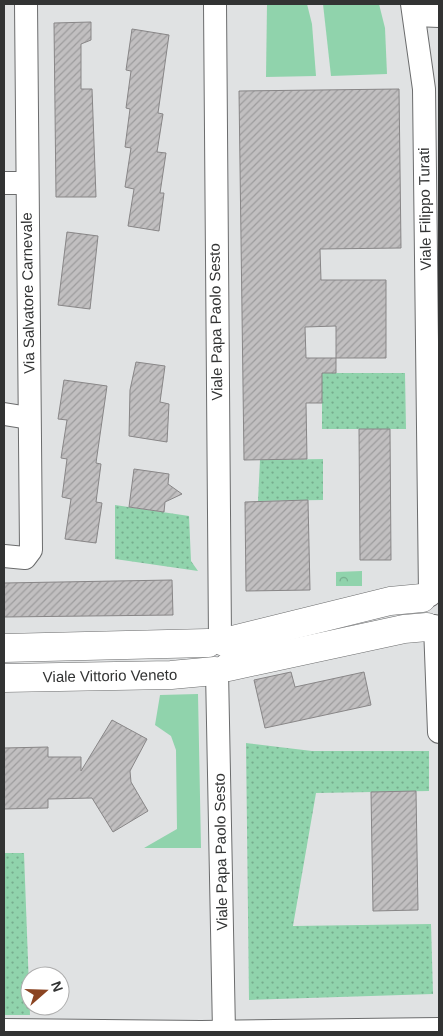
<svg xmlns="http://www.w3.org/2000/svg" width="443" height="1036" font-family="Helvetica,sans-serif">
<defs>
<pattern id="grass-dots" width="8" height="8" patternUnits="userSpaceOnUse" patternTransform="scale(1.25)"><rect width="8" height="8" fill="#90d3ac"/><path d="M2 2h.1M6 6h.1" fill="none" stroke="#76ac8d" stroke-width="1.8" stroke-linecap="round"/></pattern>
<pattern id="park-crowns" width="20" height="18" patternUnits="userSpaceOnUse" patternTransform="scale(1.25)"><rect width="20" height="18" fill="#90d3ac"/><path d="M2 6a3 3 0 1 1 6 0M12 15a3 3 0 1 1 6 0" fill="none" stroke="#76ac8d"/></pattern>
<pattern id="building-hatch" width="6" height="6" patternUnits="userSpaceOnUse" patternTransform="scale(1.25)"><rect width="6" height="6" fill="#c1bfc0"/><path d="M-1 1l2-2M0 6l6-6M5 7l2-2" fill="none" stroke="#9d9c9d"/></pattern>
</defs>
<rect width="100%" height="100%" fill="#e0e2e3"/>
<g fill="url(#grass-dots)">
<path d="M322,373H405L406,429H322Z"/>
<path d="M323,459V500L258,501L260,460Z"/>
<path d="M115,505L189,516L191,561L198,571L115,559Z"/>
<path d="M246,743L312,751H429V791L316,793L293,926L431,924L433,994L249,1000Z"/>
<path d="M4,853H24L30,1015H4Z"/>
</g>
<path fill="url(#park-crowns)" d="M362,571V586H336V572Z"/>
<g fill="#90d3ac">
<path d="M267,4H307L312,24L316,76L266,77Z"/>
<path d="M323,4H379L385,28L387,74L331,76Z"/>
<path d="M198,694L201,848H144L177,829L176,750L171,736L155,725L160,695Z"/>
</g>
<g fill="url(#building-hatch)" stroke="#888687" fill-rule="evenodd">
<path d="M91,22V40L81,44V89H92L96,197H56L54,23Z"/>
<path d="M132,29L169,35L158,113L163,114L157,152L166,153L160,193H164L159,231L128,226L134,189L125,187L131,148L125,147L130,109L126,108L131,71L126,70Z"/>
<path d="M399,89L401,248L320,249L321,280H386V358H336V373H322V403H306L307,459L244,460L239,91ZM336,326V358H306L305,327Z"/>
<path d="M67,232L98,236L90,309L58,305Z"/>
<path d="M136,362L165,366L160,402L169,404L167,442L129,436L130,390Z"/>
<path d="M64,380L107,386L96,463L101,464L96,502L102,503L96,543L65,539L71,499L62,497L67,459L61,458L67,420L58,419Z"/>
<path d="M359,429H390L391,560H360Z"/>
<path d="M134,469L169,474L168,484L182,494L165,502L164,512L129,507Z"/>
<path d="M308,500L310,590L246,591L245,502Z"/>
<path d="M172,580L173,615L4,617V583Z"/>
<path d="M291,672L295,687L364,672L371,705L265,728L254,680Z"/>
<path d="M112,720L147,739L130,771L131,782L148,811L113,832L92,798L48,799V808L4,809V748L48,747V757H81V771Z"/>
<path d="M416,791L418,910L373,911L371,792Z"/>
</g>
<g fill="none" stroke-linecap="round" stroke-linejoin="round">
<defs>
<g id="street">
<path d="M215,4L220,640"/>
<path d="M412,4L424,89L430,595"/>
<path d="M415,15L439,16"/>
<path d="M4,183H27"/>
<path d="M4,414L29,418"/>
<path d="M4,556L25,558L31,550L26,4"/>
<path d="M435,626L439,732"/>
<path d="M217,671L224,1032"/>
<path d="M4,1030L201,1032L439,1029"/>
</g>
<g id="secondary">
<path d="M224,642L390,601L422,598"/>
<path d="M4,648L208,643"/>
<path d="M228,667L404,629L427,627"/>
<path d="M4,678L171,675L215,671"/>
</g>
</defs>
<use href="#street" stroke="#6b6c6d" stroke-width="24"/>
<use href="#secondary" stroke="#6b6c6d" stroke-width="29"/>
<use href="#street" stroke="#fff" stroke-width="22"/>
<use href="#secondary" stroke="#fff" stroke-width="28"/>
</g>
<g text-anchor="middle" stroke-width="4" stroke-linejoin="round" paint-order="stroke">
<g font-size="15" fill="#323333" stroke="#fff">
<text transform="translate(425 209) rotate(-91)" y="5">Viale Filippo Turati</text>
<text transform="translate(28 293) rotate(-91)" y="5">Via Salvatore Carnevale</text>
<text transform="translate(216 322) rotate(-91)" y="5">Viale Papa Paolo Sesto</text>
<text transform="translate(110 676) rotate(-1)" y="5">Viale Vittorio Veneto</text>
<text transform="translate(221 852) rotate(-91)" y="5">Viale Papa Paolo Sesto</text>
</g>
</g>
<rect width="443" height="1036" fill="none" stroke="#323333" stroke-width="10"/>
<g transform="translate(45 991) rotate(70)"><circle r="24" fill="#ffffff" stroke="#adadad"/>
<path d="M0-4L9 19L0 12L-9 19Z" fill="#8b4422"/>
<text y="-8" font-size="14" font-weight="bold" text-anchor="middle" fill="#323333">N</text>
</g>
</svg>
